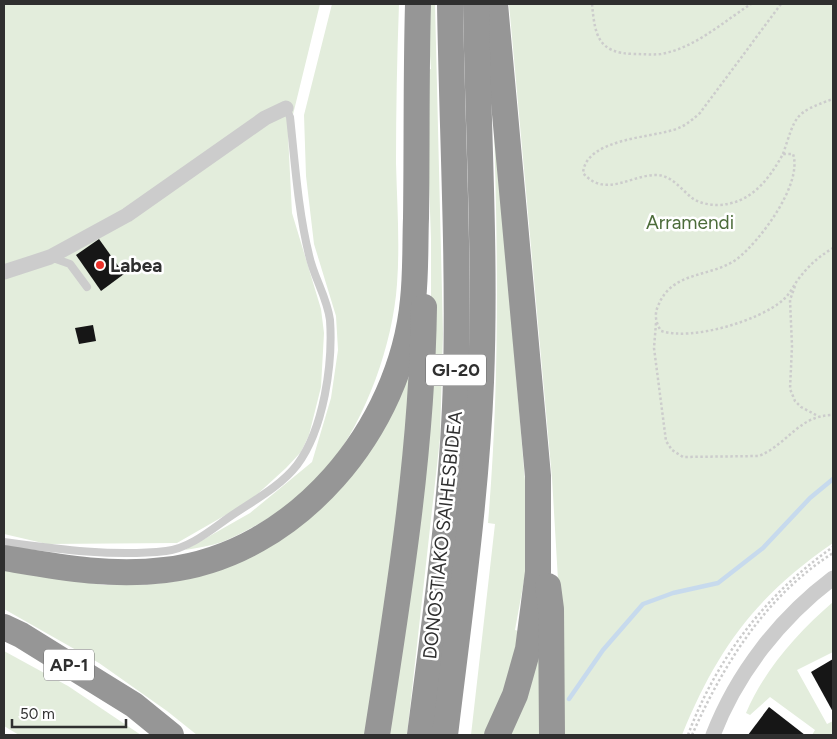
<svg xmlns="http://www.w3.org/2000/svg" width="837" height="739" font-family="Figtree,sans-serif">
<rect width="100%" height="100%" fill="#fff"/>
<g fill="#e3eddc">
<path d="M4,4H320L288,135L292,213L321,309L324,333L321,387L309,435L301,452L286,468L250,501L177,543L47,544L4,534Z"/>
<path d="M332,4H399C397,57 396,110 396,163C397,203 400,244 397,284C393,344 366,419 329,466C305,498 258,527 222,542C210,546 197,548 185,550L250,513L312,462L331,398L338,350L336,316L314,244L306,176L304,115Z"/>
<path d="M426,4H435L443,334L440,438L407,735H383L431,373V239L425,70L431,69Z"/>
<path d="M509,4H833V543C756,596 717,649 682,735H561L560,614L552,478Z"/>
<path d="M493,102L528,516L525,575L515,630L540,637L539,735H471L495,524L488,523C500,383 498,243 493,102Z"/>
<path d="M406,378L411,379L403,484L365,735H197L167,711L99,663L4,609V570L104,585H142L172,582L202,575L331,498L361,463L385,428Z"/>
<path d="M833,602V652L797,670L827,724L833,721V735H812L815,730L770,697L750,715L746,713C764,670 798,632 833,602Z"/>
<path d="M4,651L68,686L141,735H19L4,726Z"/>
</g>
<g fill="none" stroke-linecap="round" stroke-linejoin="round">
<path stroke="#c7daed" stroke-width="4.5" d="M569,699L603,650L643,604L673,593L718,583L763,548L810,498L833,479"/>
</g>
<g fill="#161616">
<path d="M99,239L124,274L101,291L76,255Z"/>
<path d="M93,325L96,341L79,344L75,328Z"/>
<path d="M833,659V712L811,672Z"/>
<path d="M769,707L805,735H748Z"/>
</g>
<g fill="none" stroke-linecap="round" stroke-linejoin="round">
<g stroke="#ccc" stroke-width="2.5" stroke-dasharray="2.5 2.5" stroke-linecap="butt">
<path d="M592,4C595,36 598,53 634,54C643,54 652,55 661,54C695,48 723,22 751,4"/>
<path d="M781,4L700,113C691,121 684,127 673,130C648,138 586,139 583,173C606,199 631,174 658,175C672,176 682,190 692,198C699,203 709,205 718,205C750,204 768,181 783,154H793C803,184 760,241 737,259C711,278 672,270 658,306C654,315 656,323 661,331C692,341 759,321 783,300C789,295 793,287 797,281C807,267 818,257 833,248"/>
<path d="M783,154C796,116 793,113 833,99"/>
<path d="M795,286L790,300L792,346L790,389L795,401L801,407L816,415"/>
<path d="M656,323L654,348L666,441L672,450L683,457L759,456C788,444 799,415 833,415"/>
<path d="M688,735C716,659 766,594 833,547"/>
<path d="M692,735C724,663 766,596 833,553"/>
</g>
<g stroke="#ccc" stroke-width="8">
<path d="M50,257L70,264L87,287"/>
<path d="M4,542C56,549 113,557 166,551C188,549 211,530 228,518C251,502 280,487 297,465C324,429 333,363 330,320C327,297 314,278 309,255C298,210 295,163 290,117L286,108"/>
</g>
<g stroke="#ccc" stroke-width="15">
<path d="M4,272L50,257L127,215L265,118L286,108"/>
<path d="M713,735C737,673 780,618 833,578"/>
</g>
<g stroke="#969696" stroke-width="26">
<path d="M495,4L538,476V572L528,649L515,695L497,735"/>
<path d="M4,558C58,567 110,577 165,570C297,555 401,428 413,300C416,273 415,245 416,218C417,147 416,75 418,4"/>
<path d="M548,586L551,609L552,735"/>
<path d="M4,627L21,635L134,705L171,735"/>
<path d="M377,735C399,593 422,452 424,307"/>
<path d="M420,735C435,617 453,498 456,378C459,253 452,129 450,4"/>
<path d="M445,735C459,618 476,500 481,382C486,256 478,129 476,4"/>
</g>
</g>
<circle fill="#ec322b" stroke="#fff" stroke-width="2" cx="100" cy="265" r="5"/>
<g text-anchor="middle" stroke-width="5" stroke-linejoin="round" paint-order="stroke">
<g fill="#fff" stroke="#6d6d6d" stroke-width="1">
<rect x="426" y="354.5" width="60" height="31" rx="4"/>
<rect x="44" y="649.5" width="50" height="31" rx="4"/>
</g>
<g font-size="18" font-weight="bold" fill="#2f2f2f">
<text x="456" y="376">GI-20</text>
<text x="69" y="671">AP-1</text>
</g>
<g font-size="19" fill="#4c6c3a" stroke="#fff">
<text x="690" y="229">Arramendi</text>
</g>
<g font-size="19" font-weight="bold" fill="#2f2f2f" stroke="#fff" text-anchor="start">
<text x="110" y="272">Labea</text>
</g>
<g font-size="19" fill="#2f2f2f" stroke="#fff">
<text transform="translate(442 535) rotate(-84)" y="7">DONOSTIAKO SAIHESBIDEA</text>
</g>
</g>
<rect width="837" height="739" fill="none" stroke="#2f2f2f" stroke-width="10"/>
<path d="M12 719v8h114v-8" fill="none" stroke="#2f2f2f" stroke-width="2.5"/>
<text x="20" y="719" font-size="15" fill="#2f2f2f" stroke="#ffffff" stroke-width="4" paint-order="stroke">50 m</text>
</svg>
